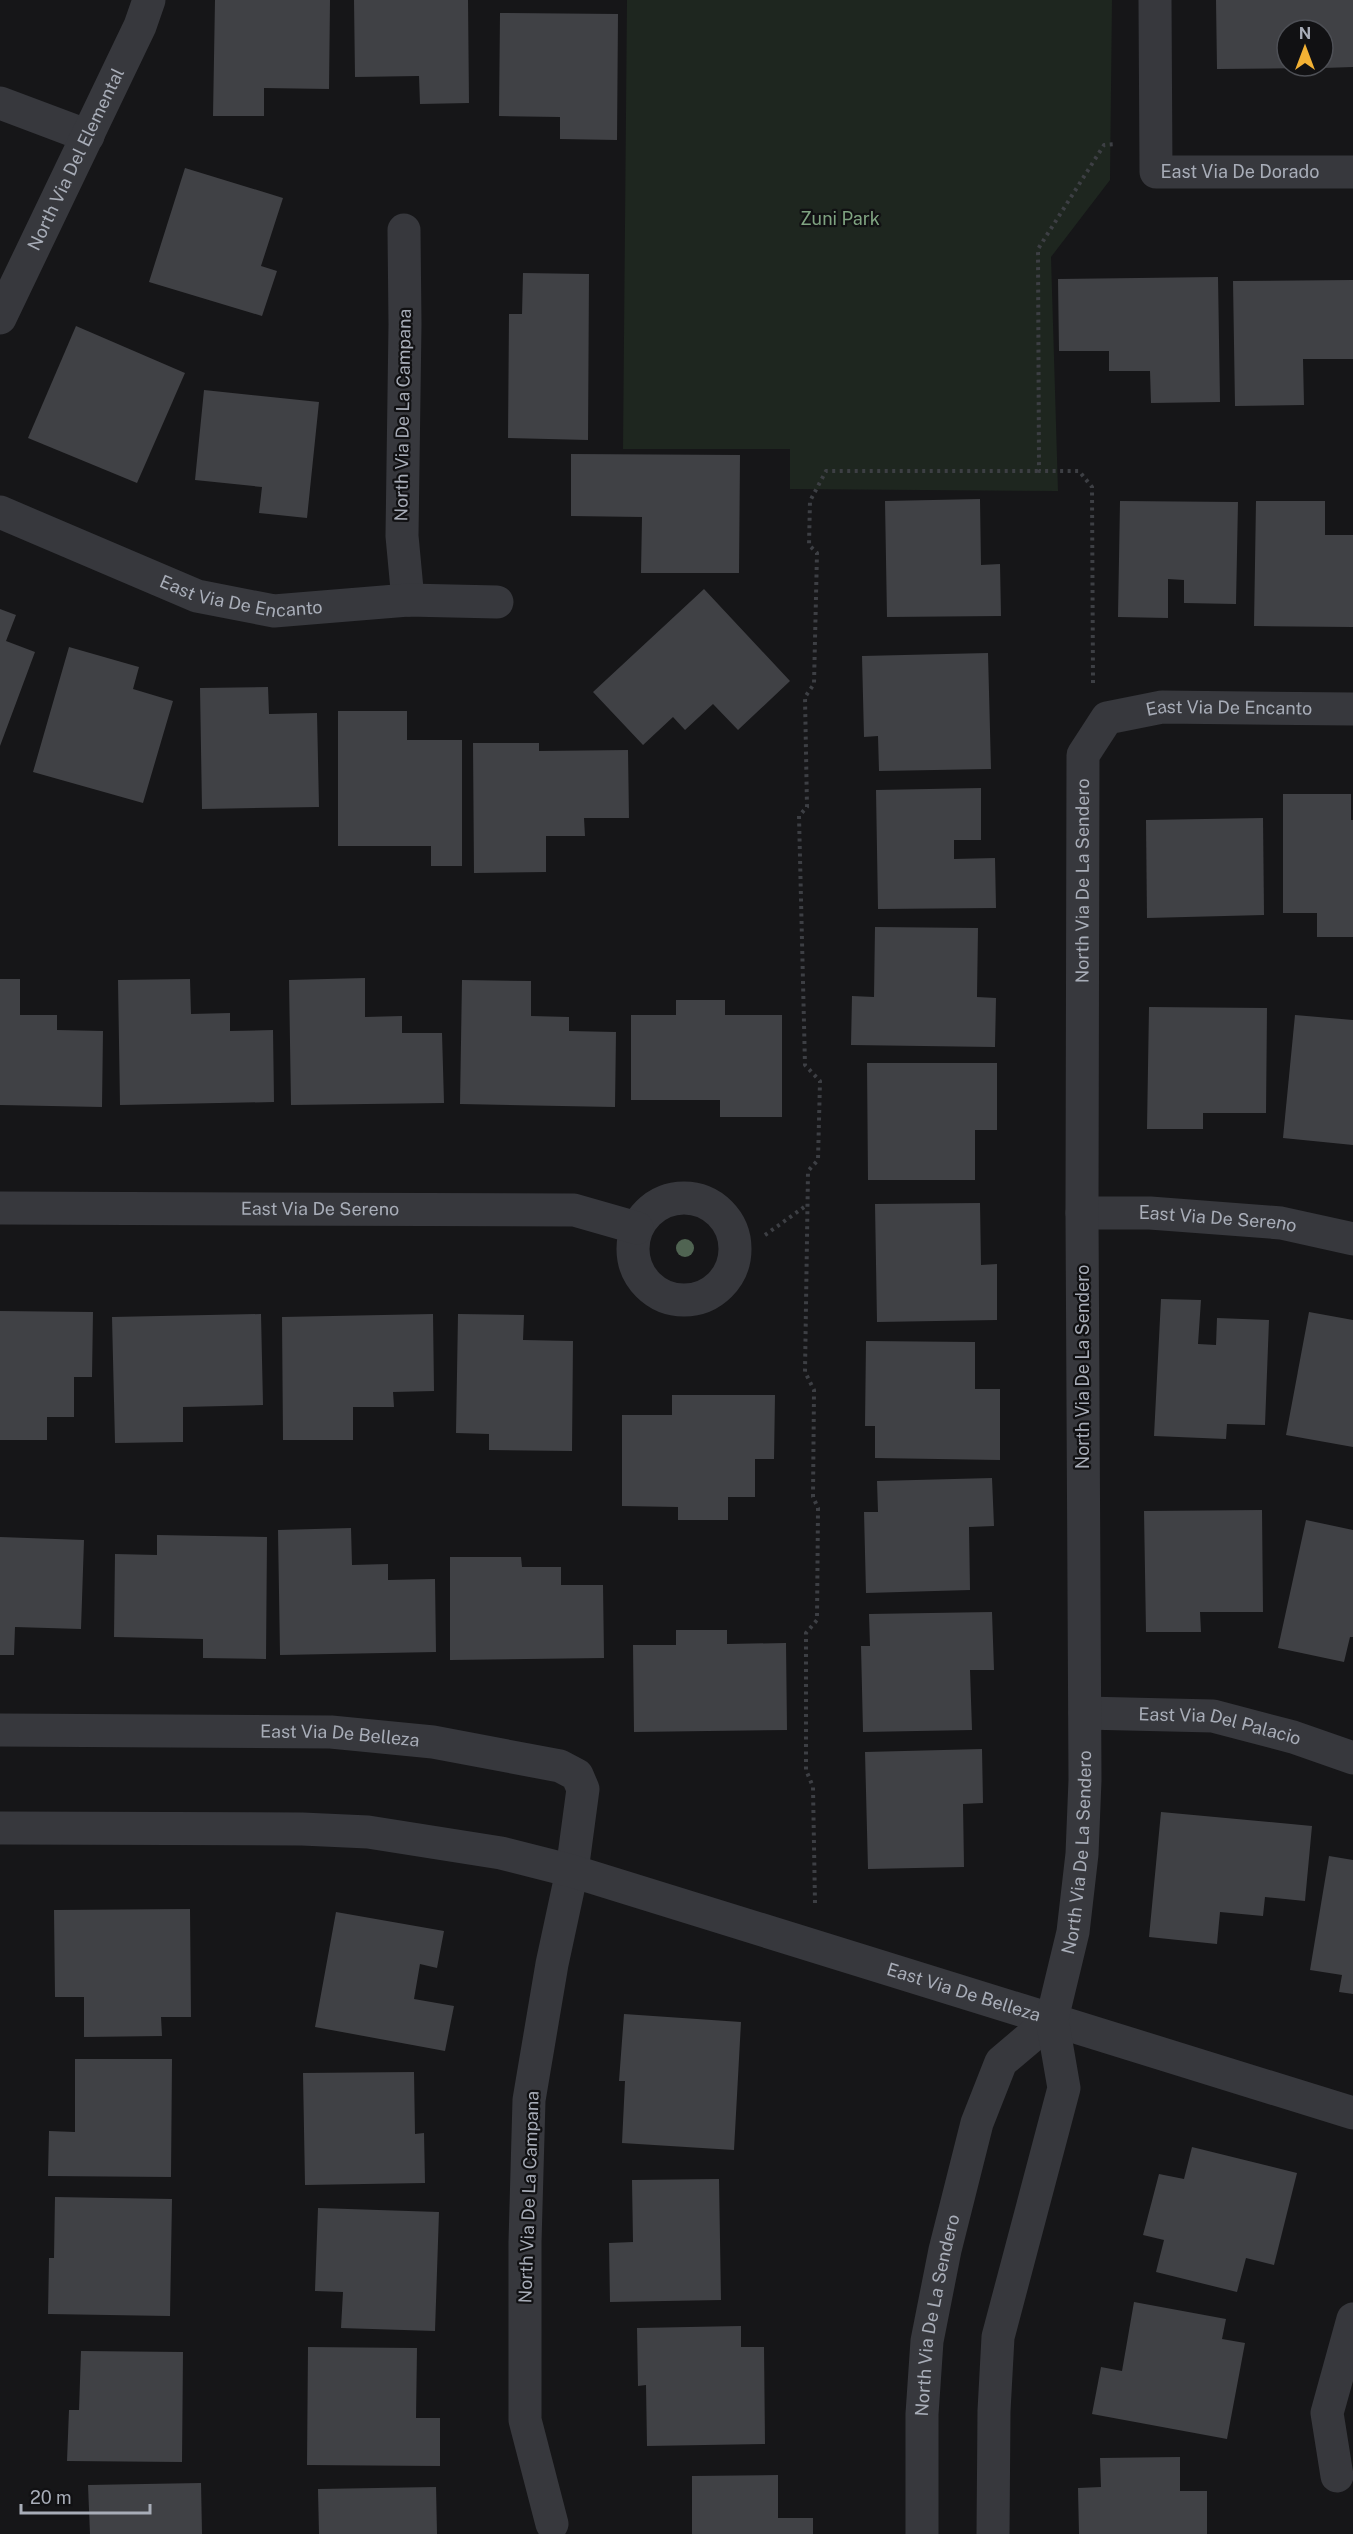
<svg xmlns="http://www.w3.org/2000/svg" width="1353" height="2534" font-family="'Public Sans',sans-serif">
<rect width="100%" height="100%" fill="#161618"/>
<path fill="#1e261f" d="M627,0H1112L1110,180L1051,257L1058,491L790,489V449H623Z"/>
<g fill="#404145">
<path d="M215,0H330L329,89L264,88V116H213Z"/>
<path d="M354,0H468L469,103L420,104L419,76L355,77Z"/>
<path d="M1216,0H1353V67L1323,68V30H1287V66H1310V68L1217,69Z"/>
<path d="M500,13L618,14L617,140L560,139V117L499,116Z"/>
<path d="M185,168L283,198L261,266L277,271L262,316L149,282Z"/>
<path d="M523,273L589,274L588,440L508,438L509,314H522Z"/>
<path d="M1218,277L1220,402L1151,403L1150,371H1109V351H1059L1058,279Z"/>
<path d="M1353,280V359H1303L1304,405L1235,406L1233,281Z"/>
<path d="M76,326L185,373L137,483L28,438Z"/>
<path d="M204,390L319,402L307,518L259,513L262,487L195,480Z"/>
<path d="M571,454L740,455L739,573H641L642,517L571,516Z"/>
<path d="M980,499L981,565L1000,564L1001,616L887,617L885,501Z"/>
<path d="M1120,501L1238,502L1236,604L1184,603V580L1168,579V618L1118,617Z"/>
<path d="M1256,501H1325V535H1353V627L1254,626Z"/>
<path d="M704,589L790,681L738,730L713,704L685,730L673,717L643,745L593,692Z"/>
<path d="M0,609L16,615L6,641L35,652L0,746Z"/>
<path d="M69,647L139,667L133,689L173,701L143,803L33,772Z"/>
<path d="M988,653L991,769L879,771L878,736L864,737L862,656Z"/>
<path d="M268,687L269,714L317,713L319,807L202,809L200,688Z"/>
<path d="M338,711H407V740H462V866H431V846H338Z"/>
<path d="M473,743H539V751L628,750L629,818H584L585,836H546V872L474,873Z"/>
<path d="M981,788V840H954V859L995,858L996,908L878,909L876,790Z"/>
<path d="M1283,794H1351V820H1353V937H1317V913H1283Z"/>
<path d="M1263,818L1264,915L1147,918L1146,820Z"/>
<path d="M875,927L978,928L977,997L996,998L995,1047L851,1045L852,996L874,997Z"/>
<path d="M365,978V1017L402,1016V1033H442L444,1103L291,1105L289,980Z"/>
<path d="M0,979H20V1015H57V1030L103,1031L102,1107L0,1105Z"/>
<path d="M190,979L191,1014L230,1013V1031L273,1030L274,1102L120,1105L118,980Z"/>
<path d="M462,980L531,981V1016L569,1017V1031L616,1032L615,1107L460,1104Z"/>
<path d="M676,1000H725V1015H782V1117H720V1100H631V1015H676Z"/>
<path d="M1149,1007L1267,1008L1266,1113H1203V1129H1147Z"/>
<path d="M1295,1015L1353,1020V1145L1283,1138Z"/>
<path d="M867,1063H997V1130H975V1180H868Z"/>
<path d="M980,1203L981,1265L997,1264V1320L877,1322L875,1204Z"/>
<path d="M1161,1299L1201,1300L1198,1344L1216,1345L1217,1318L1269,1320L1265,1425L1227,1424L1226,1439L1154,1436Z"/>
<path d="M0,1311L93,1312L92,1377H74V1417H47V1440H0Z"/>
<path d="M1309,1312L1353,1320V1447L1286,1435Z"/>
<path d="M261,1314L263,1405L183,1407V1442L115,1443L112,1317Z"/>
<path d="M433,1314L434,1391L393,1392L394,1407H353V1440H283L282,1317Z"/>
<path d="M458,1314L524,1315L523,1340L573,1341L572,1451L489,1450V1434L456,1433Z"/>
<path d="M866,1341L975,1342V1389H1000V1460L875,1458V1426H865Z"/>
<path d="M672,1395H775L774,1459H755V1497H728V1520H678V1507L622,1506V1415H672Z"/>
<path d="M992,1478L994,1526L969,1527L970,1590L866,1593L864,1512H878L877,1481Z"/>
<path d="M1262,1510L1263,1612H1200L1201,1632H1146L1144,1511Z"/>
<path d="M1306,1520L1353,1530V1637H1350L1344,1662L1278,1648Z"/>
<path d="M351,1528L352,1565L388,1564V1580L435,1579L436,1652L280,1655L278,1530Z"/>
<path d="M157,1535L267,1537L266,1659L203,1658V1639L114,1637L115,1554L157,1555Z"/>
<path d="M0,1537L84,1540L81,1629L15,1627L14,1655H0Z"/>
<path d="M450,1557H521L522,1567H561V1585H603L604,1658L450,1660Z"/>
<path d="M992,1612L994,1670H970L972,1730L863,1732L861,1646H870L869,1614Z"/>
<path d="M676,1630H727V1644L786,1643L787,1730L634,1732L633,1645H676Z"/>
<path d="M982,1749L983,1803L963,1804L964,1867L868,1869L865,1752Z"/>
<path d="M1161,1812L1312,1826L1305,1901L1265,1897L1263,1916L1220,1912L1217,1944L1149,1937Z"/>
<path d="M1329,1856L1353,1860V1994L1339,1992L1342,1975L1310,1970Z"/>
<path d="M190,1909L191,2017H161L162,2036L84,2037V1997H55L54,1910Z"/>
<path d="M336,1912L444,1931L437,1968L420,1964L414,1999L454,2006L445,2051L315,2027Z"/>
<path d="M624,2014L741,2022L734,2150L622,2143L625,2081H619Z"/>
<path d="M75,2059H172L171,2177L48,2176L49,2131L75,2132Z"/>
<path d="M414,2072L415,2134L424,2133L425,2183L305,2185L303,2073Z"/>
<path d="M1192,2147L1297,2173L1274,2265L1246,2258L1237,2292L1156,2272L1164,2240L1143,2235L1159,2174L1184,2179Z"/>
<path d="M719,2179L721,2300L610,2302L609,2243L633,2242L632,2180Z"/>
<path d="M55,2197L172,2199L170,2316L48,2314L49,2258H54Z"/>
<path d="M318,2208L439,2212L435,2331L341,2328L343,2292L315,2291Z"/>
<path d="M1134,2302L1226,2319L1222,2339L1245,2343L1227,2439L1092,2414L1101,2367L1122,2371Z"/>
<path d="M741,2326V2347H764L765,2444L647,2446L646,2385L638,2386L637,2328Z"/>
<path d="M308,2347L417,2348L416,2418H440V2466L307,2465Z"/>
<path d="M81,2351L183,2352L182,2462L67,2461L69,2410H79Z"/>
<path d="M1180,2457V2491H1207V2534H1079L1078,2488L1101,2487L1100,2458Z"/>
<path d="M778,2475V2518H813V2534H692V2476Z"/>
<path d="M201,2483L202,2534H90L88,2485Z"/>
<path d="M436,2487L437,2534H319L318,2489Z"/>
</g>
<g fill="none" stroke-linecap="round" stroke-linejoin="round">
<g stroke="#3d3f44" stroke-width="4" stroke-dasharray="3 4.5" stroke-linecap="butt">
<path d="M1093,683L1092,487L1079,471H1039L1038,249L1104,145L1116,144"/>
<path d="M765,1235L807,1205"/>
<path d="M815,1903L813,1787L806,1770V1633L817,1620L818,1508L813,1497L814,1390L805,1372L808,1171L818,1160L820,1081L805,1065L799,816L807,807L805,697L814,684L817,553L809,545L810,501L826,471H1039"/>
</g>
<g stroke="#37383d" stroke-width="33">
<path id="s1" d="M1155,0L1156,172H1353"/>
<path d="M0,103L88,136"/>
<path d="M404,230L405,324L402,536L408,600"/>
<path id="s2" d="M0,318L140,26L149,0"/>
<path id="s3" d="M0,512L197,596L274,611L408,600L497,602"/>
<circle cx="684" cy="1249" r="51"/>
<path id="s4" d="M0,1208L574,1210L637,1228"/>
<path id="s5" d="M1082,1213H1150L1281,1223L1353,1239"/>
<path id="s6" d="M1085,1713L1213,1716L1293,1737L1353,1758"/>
<path id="s7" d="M0,1730L331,1732L433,1742L560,1766L577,1775L583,1789L572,1871L552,1964L529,2100L525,2242V2420L552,2524"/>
<path id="s8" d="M0,1828L302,1829L368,1832L501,1853L572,1871L1353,2113"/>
<path d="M1337,2476L1327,2413L1353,2319"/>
<path id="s9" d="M922,2534V2414L927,2341L945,2250L977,2123L1001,2062L1052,2019"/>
<path id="s10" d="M993,2534L994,2411L998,2337L1064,2088L1052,2019L1073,1932L1082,1854L1085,1780L1082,1213L1083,755L1107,718L1162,707L1353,709"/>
</g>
</g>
<circle fill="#506452" cx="685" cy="1248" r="9"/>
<g text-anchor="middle" stroke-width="4.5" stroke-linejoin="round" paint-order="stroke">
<g font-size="18" fill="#a8adb8" stroke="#111113">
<text dy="6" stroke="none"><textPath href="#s2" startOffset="176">North Via Del Elemental</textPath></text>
<text dy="6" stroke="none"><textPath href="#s1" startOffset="256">East Via De Dorado</textPath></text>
<text transform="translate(403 415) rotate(-89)" y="6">North Via De La Campana</text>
<text dy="6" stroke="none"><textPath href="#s3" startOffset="258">East Via De Encanto</textPath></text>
<text dy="6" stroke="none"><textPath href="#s10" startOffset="1959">East Via De Encanto</textPath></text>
<text dy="6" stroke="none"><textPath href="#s10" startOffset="1666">North Via De La Sendero</textPath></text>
<text dy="6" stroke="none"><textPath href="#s4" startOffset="320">East Via De Sereno</textPath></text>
<text dy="6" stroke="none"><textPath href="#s5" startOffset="136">East Via De Sereno</textPath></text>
<text transform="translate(1083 1367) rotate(-90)" y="6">North Via De La Sendero</text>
<text dy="6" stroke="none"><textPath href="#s6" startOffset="136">East Via Del Palacio</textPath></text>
<text dy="6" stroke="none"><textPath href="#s7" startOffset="340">East Via De Belleza</textPath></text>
<text dy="6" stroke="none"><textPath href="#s10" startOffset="694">North Via De La Sendero</textPath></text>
<text dy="6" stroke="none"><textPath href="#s8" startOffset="986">East Via De Belleza</textPath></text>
<text transform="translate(529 2197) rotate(-88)" y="6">North Via De La Campana</text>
<text dy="6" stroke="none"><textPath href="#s9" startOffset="220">North Via De La Sendero</textPath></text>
</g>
<g font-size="18" fill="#7fa381" stroke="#111113">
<text x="840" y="225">Zuni Park</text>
</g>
</g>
<g transform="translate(1305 48)"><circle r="28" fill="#111113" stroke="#4d4f55" stroke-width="1.5"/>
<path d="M0-4.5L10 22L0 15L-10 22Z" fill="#f2b134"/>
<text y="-9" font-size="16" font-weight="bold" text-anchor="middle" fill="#a8adb8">N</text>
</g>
<path d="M21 2504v9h129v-9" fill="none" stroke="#a8adb8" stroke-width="3"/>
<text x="30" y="2504" font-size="18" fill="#a8adb8" stroke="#111113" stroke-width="4.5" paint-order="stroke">20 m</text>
</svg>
